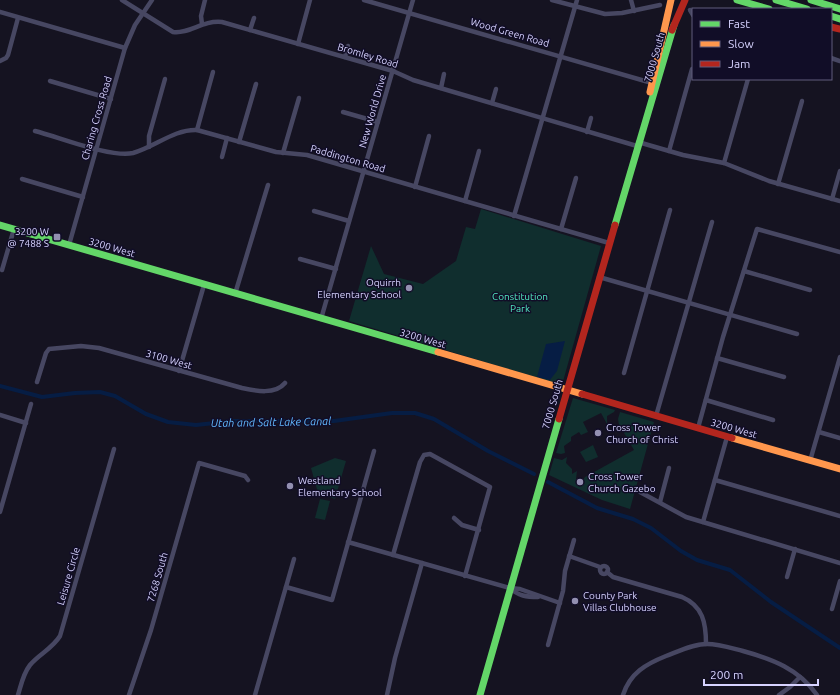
<svg xmlns="http://www.w3.org/2000/svg" width="840" height="695" font-family="Ubuntu,sans-serif">
<rect width="100%" height="100%" fill="#151321"/>
<g fill="#102e2e">
<path d="M481,209L601,246L562,385L349,321L371,246L384,274L423,284L456,261L466,227L475,229Z"/>
<path d="M573,398L615,410L614,412L607,416V424L601,413L583,422L588,432L581,435L579,432L571,437V441L564,446L565,453L561,454L556,453Z"/>
<path d="M620,412L654,422L630,509L602,500L549,475L554,458L562,460L567,457L566,463L572,469V474L577,471L576,479L580,484L585,477L634,450L623,431H620L618,419Z"/>
<path d="M593,445L598,457L586,462L580,452Z"/>
<path d="M335,458L346,461L335,499L318,493L311,468Z"/>
<path d="M320,499L330,501L325,520L315,518Z"/>
</g>
<path fill="#061d44" d="M565,341L557,371L550,380L537,377L546,344Z"/>
<g fill="none" stroke-linecap="round" stroke-linejoin="round">
<g stroke="#061d44" stroke-width="4">
<path d="M0,386L42,397L75,393L100,392L115,396L146,414L168,422L196,425L233,421H334L392,413H415L434,419L488,451L534,474"/>
<path d="M548,482L597,508L633,519L651,528L681,551L697,560L730,570L771,602L840,648"/>
</g>
<g stroke="#474762" stroke-width="4.5">
<path d="M122,0L173,32C190,34 202,20 222,22L393,71L413,80L637,146"/>
<path d="M364,0L652,83"/>
<path d="M552,0L605,14L622,13L660,5"/>
<path d="M631,0L634,11"/>
<path d="M690,10L693,15"/>
<path d="M0,12L125,48"/>
<path d="M202,24L201,16L205,0"/>
<path d="M250,30L254,18"/>
<path d="M298,44L310,0"/>
<path d="M345,57L348,46"/>
<path d="M831,58L840,61"/>
<path d="M0,61L6,58L8,55L18,18"/>
<path d="M50,81L111,99"/>
<path d="M441,88L444,74"/>
<path d="M492,103L496,89"/>
<path d="M343,112L378,122"/>
<path d="M197,130L213,72"/>
<path d="M35,131C59,137 111,158 133,153C155,147 174,129 197,130L276,152L307,155L609,243"/>
<path d="M587,132L591,118"/>
<path d="M239,142L256,84"/>
<path d="M638,142L683,155L724,163L769,181L840,201"/>
<path d="M149,147V136L165,79"/>
<path d="M669,151L692,69"/>
<path d="M283,153L299,98"/>
<path d="M222,157L227,138"/>
<path d="M724,163L748,79"/>
<path d="M22,179L83,197"/>
<path d="M778,184L802,101"/>
<path d="M415,187L429,136"/>
<path d="M832,199L840,171"/>
<path d="M465,201L479,151"/>
<path d="M314,211L349,221"/>
<path d="M514,216L577,0"/>
<path d="M561,229L576,178"/>
<path d="M69,245L125,48L135,25L152,0"/>
<path d="M300,259L336,269"/>
<path d="M2,270L14,229"/>
<path d="M744,271L810,290"/>
<path d="M599,277L797,334"/>
<path d="M235,294L268,185"/>
<path d="M321,319L413,0"/>
<path d="M717,358L784,377"/>
<path d="M179,371L204,285"/>
<path d="M624,373L670,210"/>
<path d="M37,382L46,353L49,349L81,346L99,348L242,388C256,391 275,395 285,383"/>
<path d="M706,400L773,420"/>
<path d="M0,415L26,423"/>
<path d="M656,416L712,222"/>
<path d="M698,428L723,337L757,229L840,252"/>
<path d="M819,432L840,438"/>
<path d="M810,461L840,357"/>
<path d="M715,480L840,516"/>
<path d="M640,492L686,517L840,563"/>
<path d="M660,502L669,468"/>
<path d="M0,512L31,404"/>
<path d="M454,518L462,525L479,530"/>
<path d="M703,522L727,437"/>
<path d="M348,542L510,588L520,589L560,603"/>
<path d="M393,555L420,462L424,455L430,454L490,487L465,576"/>
<path d="M569,556L600,567"/>
<circle cx="604" cy="570" r="4"/>
<path d="M607,572L613,577L682,597C703,606 706,623 706,644"/>
<path d="M787,577L795,549"/>
<path d="M286,587L332,600L374,451"/>
<path d="M510,588C518,596 527,597 538,597"/>
<path d="M832,609L840,581"/>
<path d="M548,645L563,591L565,571L574,540"/>
<path d="M18,695C21,685 23,674 30,665C39,654 52,649 60,636L114,449"/>
<path d="M129,695L151,630L199,463L245,476L248,480"/>
<path d="M255,695L294,559"/>
<path d="M387,695L395,658L422,563"/>
<path d="M623,695C630,673 646,664 666,656C679,651 693,644 707,644C719,644 731,648 743,651C772,659 799,669 817,695"/>
<path d="M779,695L790,687L800,677"/>
</g>
<g stroke="#63d668" stroke-width="7">
<path d="M737,0L769,9"/>
<path d="M776,0L807,9"/>
<path d="M811,0L840,9"/>
<path d="M831,16L840,19"/>
<path d="M0,225L438,352"/>
<path d="M615,225L674,25"/>
<path d="M480,695L559,419"/>
</g>
<g stroke="#ff974d" stroke-width="7">
<path d="M650,92L671,0"/>
<path d="M438,352L582,394"/>
<path d="M732,438L840,469"/>
</g>
<g stroke="#b3261e" stroke-width="7">
<path d="M831,27L840,29"/>
<path d="M672,30L685,0"/>
<path d="M582,394L732,438"/>
<path d="M559,419L615,225"/>
</g>
</g>
<g fill="#9390b1" stroke="#110d27" stroke-width="1.5">
<rect x="53" y="233" width="8" height="8" rx="2"/>
<circle cx="409" cy="288" r="4"/>
<circle cx="598" cy="433" r="4"/>
<circle cx="580" cy="482" r="4"/>
<circle cx="290" cy="486" r="4"/>
<circle cx="575" cy="601" r="4"/>
</g>
<g text-anchor="middle" stroke-width="3" stroke-linejoin="round" paint-order="stroke">
<g font-size="10" fill="#d7d3ff" stroke="#110d27">
<text transform="translate(510 32) rotate(16)" y="4">Wood Green Road</text>
<text transform="translate(368 55) rotate(17)" y="4">Bromley Road</text>
<text transform="translate(654 57) rotate(-74)" y="4">7000 South</text>
<text transform="translate(372 111) rotate(-74)" y="4">New World Drive</text>
<text transform="translate(96 118) rotate(-74)" y="4">Charing Cross Road</text>
<text transform="translate(348 158) rotate(16)" y="4">Paddington Road</text>
<text transform="translate(112 247) rotate(16)" y="4">3200 West</text>
<text transform="translate(423 338) rotate(16)" y="4">3200 West</text>
<text transform="translate(169 359) rotate(16)" y="4">3100 West</text>
<text transform="translate(552 404) rotate(-74)" y="4">7000 South</text>
<text transform="translate(734 428) rotate(16)" y="4">3200 West</text>
<text transform="translate(68 576) rotate(-74)" y="4">Leisure Circle</text>
<text transform="translate(157 577) rotate(-74)" y="4">7268 South</text>
</g>
<g font-size="10" fill="#d7d3ff" stroke="#110d27" text-anchor="start">
<text x="49" y="235" text-anchor="end">3200 W<tspan x="49" dy="12">@ 7488 S</tspan></text>
<text x="401" y="286" text-anchor="end">Oquirrh<tspan x="401" dy="12">Elementary School</tspan></text>
<text x="606" y="431">Cross Tower<tspan x="606" dy="12">Church of Christ</tspan></text>
<text x="588" y="480">Cross Tower<tspan x="588" dy="12">Church Gazebo</tspan></text>
<text x="298" y="484">Westland<tspan x="298" dy="12">Elementary School</tspan></text>
<text x="583" y="599">County Park<tspan x="583" dy="12">Villas Clubhouse</tspan></text>
</g>
<g font-size="10" fill="#52ecc3" stroke="#110d27">
<text x="520" y="300">Constitution<tspan x="520" dy="12">Park</tspan></text>
</g>
<g font-size="11" font-style="italic" fill="#61b9ff" stroke="#110d27">
<text transform="translate(271 422) rotate(-1)" y="4">Utah and Salt Lake Canal</text>
</g>
</g>
<rect x="692" y="8" width="140" height="72" fill="#110d27" stroke="#605c7d"/>
<rect x="700" y="21" width="20" height="6" fill="#63d668" stroke="#605c7d"/>
<text x="728" y="28" font-size="12" fill="#d7d3ff">Fast</text>
<rect x="700" y="41" width="20" height="6" fill="#ff974d" stroke="#605c7d"/>
<text x="728" y="48" font-size="12" fill="#d7d3ff">Slow</text>
<rect x="700" y="61" width="20" height="6" fill="#b3261e" stroke="#605c7d"/>
<text x="728" y="68" font-size="12" fill="#d7d3ff">Jam</text>
<path d="M704 679v6h114v-6" fill="none" stroke="#d7d3ff" stroke-width="2"/>
<text x="710" y="679" font-size="12" fill="#d7d3ff" stroke="#110d27" stroke-width="3" paint-order="stroke">200 m</text>
</svg>
